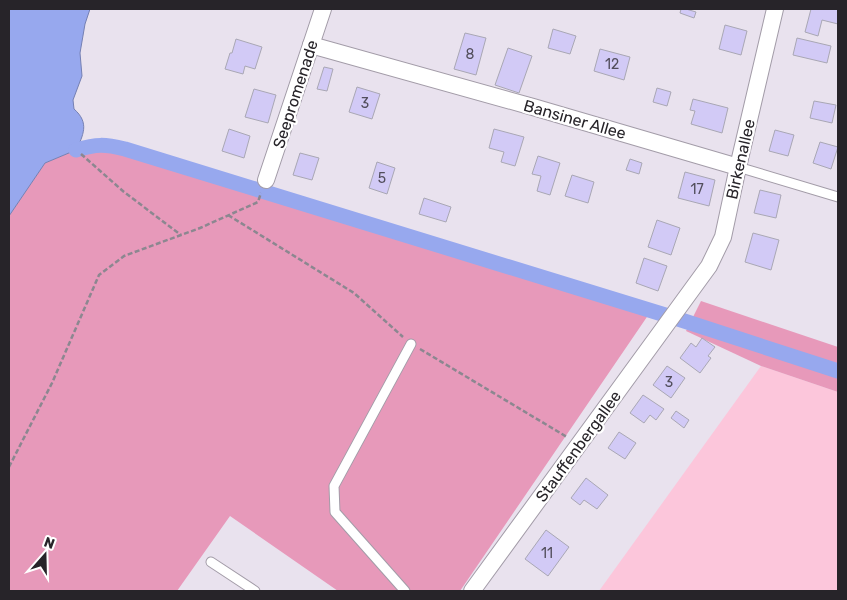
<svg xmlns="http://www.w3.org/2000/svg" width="847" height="600" font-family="Rubik,sans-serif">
<rect width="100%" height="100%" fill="#e9e2ee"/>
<path fill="#fcc6db" d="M761,366L838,392V591H599Z"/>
<g fill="#e799ba">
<path d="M101,140L125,149L651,311L460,591H338L230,516L177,591H9V216L45,163L76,150L79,145Z"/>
<path d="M701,301L838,347V392L761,366L686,331Z"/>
</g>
<path fill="#97a8ee" stroke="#7580b3" d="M9,9H90L85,24L80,53L82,76L73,100L74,109C90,123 83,135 76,151V150L45,163L9,216Z"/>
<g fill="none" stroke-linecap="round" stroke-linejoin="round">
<path stroke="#97a8ee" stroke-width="15" d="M76,150C97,144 104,144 125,149L675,318L838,371"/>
</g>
<g fill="#d2caf6" stroke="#a9a7b4">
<path d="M681,9H686L696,12L694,18L680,13Z"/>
<path d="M811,9H838V24L822,20L818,36L805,32Z"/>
<path d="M725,25L747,31L741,55L719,49Z"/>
<path d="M553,29L576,36L570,54L548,48Z"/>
<path d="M465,33L486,38L476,75L454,69Z"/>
<path d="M797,38L831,46L827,63L793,55Z"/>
<path d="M236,39L262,47L255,69L245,66L243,74L225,69L230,53H232Z"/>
<path d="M508,48L532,56L519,93L495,85Z"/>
<path d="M600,49L630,57L624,80L594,71Z"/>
<path d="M324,67L333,69L327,91L317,89Z"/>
<path d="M357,87L380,94L372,119L349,112Z"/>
<path d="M657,88L671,92L667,106L653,102Z"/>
<path d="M254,89L276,95L268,123L245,117Z"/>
<path d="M693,99L728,108L722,133L691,124L695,111L690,110Z"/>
<path d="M814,101L836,105L832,123L810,118Z"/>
<path d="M229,129L250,136L244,158L222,151Z"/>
<path d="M494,129L524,137L515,166L501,162L504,152L489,148Z"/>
<path d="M775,130L794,135L788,156L769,151Z"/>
<path d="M820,142L838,147L831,169L813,163Z"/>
<path d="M300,153L319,158L312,180L293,175Z"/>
<path d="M538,156L560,163L550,195L537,191L541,176L532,174Z"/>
<path d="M630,159L642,163L639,174L626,170Z"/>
<path d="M377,162L395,168L387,194L369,188Z"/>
<path d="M685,172L715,180L709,206L678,198Z"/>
<path d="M572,175L594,182L588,203L565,196Z"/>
<path d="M760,190L781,195L776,218L754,213Z"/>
<path d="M424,198L451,207L446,222L419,214Z"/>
<path d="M657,220L680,228L671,255L648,247Z"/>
<path d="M753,233L779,240L771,270L745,262Z"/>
<path d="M644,258L667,266L658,291L636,283Z"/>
<path d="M702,338L715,347L708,356L711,358L700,373L680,358L691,343L696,347Z"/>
<path d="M667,366L685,378L671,398L653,385Z"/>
<path d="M643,395L664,409L656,420L650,415L644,423L630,413Z"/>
<path d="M676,411L689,420L684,428L671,418Z"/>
<path d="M619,432L636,443L625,459L608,448Z"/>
<path d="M586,478L608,495L597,509L584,500L580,505L571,498Z"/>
<path d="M546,530L569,547L548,576L525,559Z"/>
</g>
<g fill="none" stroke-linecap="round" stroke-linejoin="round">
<defs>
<g id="lane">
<path d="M738,167L838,197"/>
<path d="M211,562L255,591"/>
<path d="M405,591L335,512L334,486L411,344"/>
</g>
<g id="street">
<path d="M311,45L533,107L738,167"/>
<path d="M266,180L323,9"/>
<path d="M472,591L709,266L723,237L738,167L775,9"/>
</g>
</defs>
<use href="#lane" stroke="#a39ca8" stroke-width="11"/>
<use href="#street" stroke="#a39ca8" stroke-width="18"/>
<g stroke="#8c8790" stroke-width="2.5" stroke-dasharray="5 2.5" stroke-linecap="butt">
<path d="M81,154L124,192L181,235"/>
<path d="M228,215L354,293L403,337"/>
<path d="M420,349L567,437"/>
<path d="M9,467L52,383L99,275L124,256L200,228L258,202L261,193"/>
</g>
<use href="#lane" stroke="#fff" stroke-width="9"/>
<use href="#street" stroke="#fff" stroke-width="16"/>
</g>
<g text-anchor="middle" stroke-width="4.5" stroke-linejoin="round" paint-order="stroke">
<g font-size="14" fill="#524e5c">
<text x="470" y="59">8</text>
<text x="612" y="69">12</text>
<text x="365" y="108">3</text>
<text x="382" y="183">5</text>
<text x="697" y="194">17</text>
<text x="669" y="387">3</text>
<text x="547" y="558">11</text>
</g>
<g font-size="16" fill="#272429" stroke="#fff">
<text transform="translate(295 94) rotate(-72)" y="6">Seepromenade</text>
<text transform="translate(575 119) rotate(16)" y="6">Bansiner Allee</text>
<text transform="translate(740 159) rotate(-77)" y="6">Birkenallee</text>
<text transform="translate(578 446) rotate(-54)" y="6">Stauffenbergallee</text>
</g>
</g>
<rect width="847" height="600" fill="none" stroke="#272429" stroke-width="20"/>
<g transform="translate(45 555) rotate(20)" stroke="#ffffff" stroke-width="4" paint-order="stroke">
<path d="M0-4L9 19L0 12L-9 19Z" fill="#272429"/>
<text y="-8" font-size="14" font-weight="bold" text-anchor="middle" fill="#272429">N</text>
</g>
</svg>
